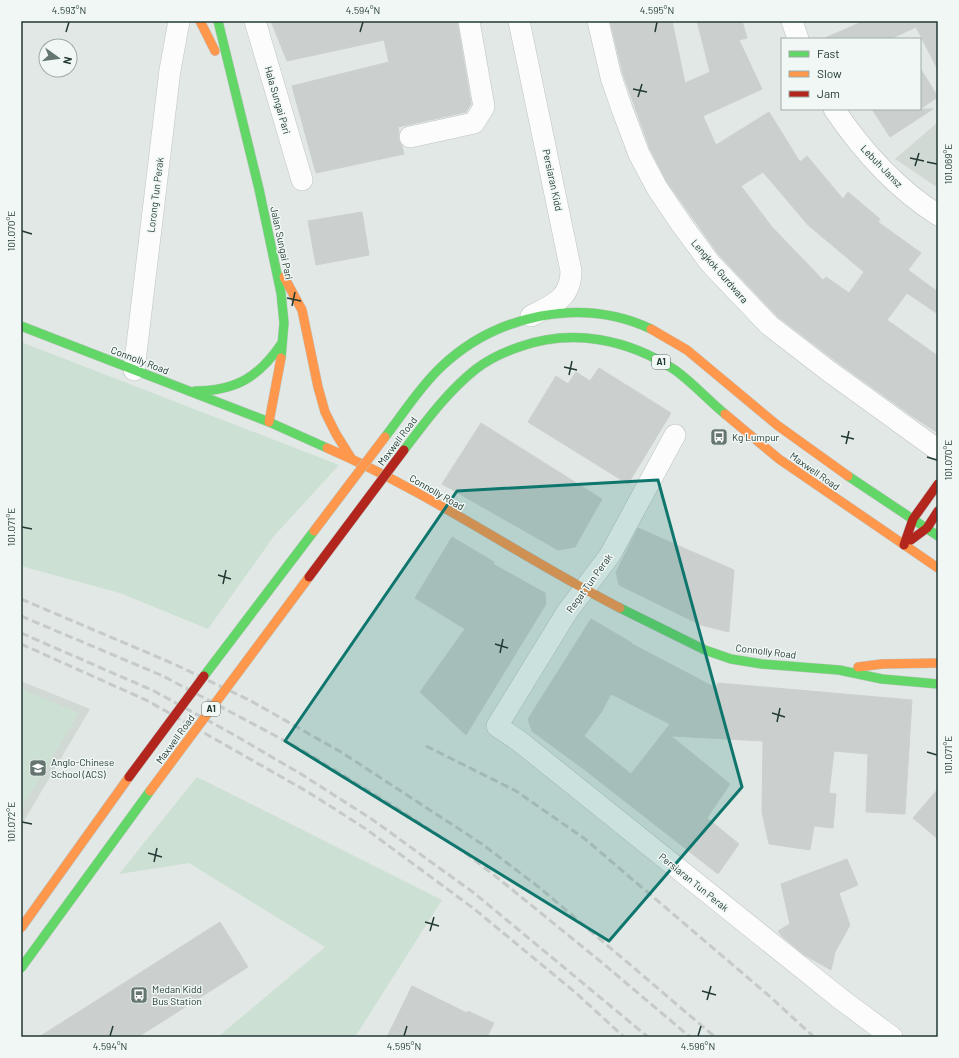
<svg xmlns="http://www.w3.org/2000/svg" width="959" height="1058" font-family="Barlow,sans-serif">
<rect width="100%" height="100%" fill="#e2e8e5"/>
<g fill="#d1d9d5">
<path d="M938,122V188L895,159Z"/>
<path d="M21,681L90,709L21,826Z"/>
</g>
<g fill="#cce0d3">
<path d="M21,342L339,465L274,536L208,629L120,593L21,566Z"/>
<path d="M21,689L79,713L21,809Z"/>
<path d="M197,777L442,900L355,1037H218L325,947L189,863L119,874Z"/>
</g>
<g fill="#cbd0ce" stroke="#cbd1ce" fill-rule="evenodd">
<path d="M271,21H457L471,104L466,112L398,127L399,132L398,139L402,146L404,154L316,173L292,86L389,62L384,40L287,61Z"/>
<path d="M610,21H672L685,83L710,72L697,21H742L747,38L739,40L762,89L703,116L716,145L769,112L800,162L807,156L843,199L848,192L880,219L878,222L921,253L908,270L938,292V314L907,293L887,320L938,356V433L912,416L837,362L777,316L719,255L667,182L650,149L623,74ZM763,172L808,225L864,272L849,293L826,277L823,280L772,227L741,186Z"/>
<path d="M864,21H938V70L916,27L890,39H823Z"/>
<path d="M920,68L938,97L920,109H933L890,137L872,109H920Z"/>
<path d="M362,212L369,255L316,265L308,221Z"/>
<path d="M599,368L671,413L628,484L528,422L556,376L568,384L576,372L590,381Z"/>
<path d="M481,423L602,499L575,547L558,550L442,484Z"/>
<path d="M638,528L734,570L729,632L701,625L619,585L616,572Z"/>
<path d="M452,537L494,562L493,564L545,593L546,604L466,735L420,692L465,629L415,598Z"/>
<path d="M591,619L632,643V644L716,688L718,683L912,700L905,814L866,812L868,754L834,751L829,793L836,794L833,828L814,826L810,850L769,844L762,812L763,741L671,736L730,784L707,818L739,844L718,874L585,770L532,731L528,719ZM611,694L670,724L631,774L584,736L602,711Z"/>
<path d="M938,789V839L913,818Z"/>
<path d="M847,859L858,885L839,893L850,925L835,952L831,970L803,954L782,936L778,931L790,924L781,884Z"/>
<path d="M220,922L248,967L138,1037H39Z"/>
<path d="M412,986L467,1013L468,1011L494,1023L487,1037H387Z"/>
</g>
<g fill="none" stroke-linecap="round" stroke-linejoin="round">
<defs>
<g id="street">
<path d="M255,21L302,180"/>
<path d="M519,21L571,271C571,299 552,305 531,316"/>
<path d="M598,21L611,77L622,109L639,154L657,188L682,225L710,263L769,325L830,372L938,450"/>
<path d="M792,21L798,39"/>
<path d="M834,109C861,149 897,189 938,215"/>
<path d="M410,137L474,123L484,107L469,21"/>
<path d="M134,370L170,70L179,21"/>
<path d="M675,435L610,555L567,612L497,726L519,741L842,1000L892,1037"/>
</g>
<g id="fast">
<path d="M218,21L259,189L281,293L284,323L281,358"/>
<path d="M21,326L269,422L327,448"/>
<path d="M195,391C236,391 259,377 282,343"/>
<path d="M385,437C403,414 419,388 440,368C495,315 581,296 651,329"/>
<path d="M404,450C426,421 448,391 476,369C489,359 504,352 519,347C573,328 628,339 675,370C693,383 708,400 725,414"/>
<path d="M848,476L938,536"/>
<path d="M620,608L705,650L731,659L762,664L839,670L882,679L938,684"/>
</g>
<g id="slow">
<path d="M200,21L215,51"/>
<path d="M284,277L302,310L318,387L325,412L336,434L351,458"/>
<path d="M651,329L687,350L777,425L848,476"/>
<path d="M725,414L779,459L938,568"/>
<path d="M269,422L281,358"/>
<path d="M327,448C429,492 521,557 620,608"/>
<path d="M858,667L882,664L938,663"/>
</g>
<g id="jam">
<path d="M911,540L927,528L938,511"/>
<path d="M904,545L913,519L938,484"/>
</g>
</defs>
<use href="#street" stroke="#bfc4c2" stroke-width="22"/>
<use href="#fast" stroke="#bfc5c3" stroke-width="10"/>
<use href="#slow" stroke="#bfc5c3" stroke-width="10"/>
<use href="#jam" stroke="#bfc5c3" stroke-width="10"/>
<use href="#street" stroke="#fbfcfb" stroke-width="21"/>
<use href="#fast" stroke="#63d668" stroke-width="9"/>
<use href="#slow" stroke="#ff974d" stroke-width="9"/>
<use href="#jam" stroke="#b3261e" stroke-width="9"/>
<g stroke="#c6cac9" stroke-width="3" stroke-dasharray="8 4" stroke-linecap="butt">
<path d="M21,599L174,664L251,701L341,752L482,844L540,888L715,1037"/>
<path d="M21,616L163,676L302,750L398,809L464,852L499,879L600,961L690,1037"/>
<path d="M21,633L154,691L229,732L301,774L373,820L474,893L648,1037"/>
<path d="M21,644L148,701L308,792L366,829L473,908L576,993L624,1037"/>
<path d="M426,746L516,791L585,839L767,994L814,1037"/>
</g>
<defs>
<g id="fast-bridge">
<path d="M204,676L314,531"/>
<path d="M21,968L150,791"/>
</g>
<g id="slow-bridge">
<path d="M314,531L385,437"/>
<path d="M150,791L309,577"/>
<path d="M21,928L129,777"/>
</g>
<g id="jam-bridge">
<path d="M309,577L404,450"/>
<path d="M129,777L204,676"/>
</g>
</defs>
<use href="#fast-bridge" stroke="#bcc4c1" stroke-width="10" stroke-linecap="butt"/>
<use href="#slow-bridge" stroke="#bcc4c1" stroke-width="10" stroke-linecap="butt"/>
<use href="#jam-bridge" stroke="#bcc4c1" stroke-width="10" stroke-linecap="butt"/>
<use href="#fast-bridge" stroke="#63d668" stroke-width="9"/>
<use href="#slow-bridge" stroke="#ff974d" stroke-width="9"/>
<use href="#jam-bridge" stroke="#b3261e" stroke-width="9"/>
</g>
<path fill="#0f766e" fill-opacity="0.2" stroke="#0f766e" stroke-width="3" stroke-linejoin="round" d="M658,480L742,787L609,941L285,741L457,491Z"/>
<path fill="none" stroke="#223934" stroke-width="1.5" d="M66,32L69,22M360,32L363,22M655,32L657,22M633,89L647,92M638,97L642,84M910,158L924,161M927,162L937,164M915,166L919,153M22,231L32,234M287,298L301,301M292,306L295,292M564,367L577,370M569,375L572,361M841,436L854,439M846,444L849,431M927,457L937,460M22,527L32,529M218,575L231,579M223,584L226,570M495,644L508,648M500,653L503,639M772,713L785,717M777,722L780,708M927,752L937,755M22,822L32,824M148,853L162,857M154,862L157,848M425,922L439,926M430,931L434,917M702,991L716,995M707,1000L711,986M110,1036L113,1026M404,1036L407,1026M698,1036L701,1026"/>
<defs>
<symbol id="bus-square" viewBox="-11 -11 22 22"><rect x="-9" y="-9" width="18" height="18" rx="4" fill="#657672" stroke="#f0f7f4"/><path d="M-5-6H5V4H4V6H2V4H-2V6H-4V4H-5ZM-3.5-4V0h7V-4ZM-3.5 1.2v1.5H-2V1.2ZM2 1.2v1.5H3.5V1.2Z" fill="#fff"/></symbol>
<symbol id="school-square" viewBox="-11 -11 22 22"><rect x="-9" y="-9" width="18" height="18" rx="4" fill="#657672" stroke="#f0f7f4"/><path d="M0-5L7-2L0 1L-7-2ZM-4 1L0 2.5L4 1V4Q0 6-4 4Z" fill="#fff"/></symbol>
</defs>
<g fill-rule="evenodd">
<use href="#bus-square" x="709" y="427" width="20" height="20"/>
<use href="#school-square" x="28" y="758" width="20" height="20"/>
<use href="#bus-square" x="129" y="985" width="20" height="20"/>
</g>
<g text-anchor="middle" stroke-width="3" stroke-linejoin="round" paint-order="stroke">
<g fill="#f0f7f4" stroke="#60726e" stroke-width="1">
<rect x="652" y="355" width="18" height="14" rx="3"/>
<rect x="202" y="702" width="18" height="14" rx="3"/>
</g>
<g font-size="9" font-weight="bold" fill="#223934">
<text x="661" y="365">A1</text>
<text x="211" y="712">A1</text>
</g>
<g font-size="10" fill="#223934" stroke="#f0f7f4">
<text transform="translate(278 100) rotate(74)" y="4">Hala Sungai Pari</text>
<text transform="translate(882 166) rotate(46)" y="4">Lebuh Jansz</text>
<text transform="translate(553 180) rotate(78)" y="4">Persiaran Kidd</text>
<text transform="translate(155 195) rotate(-83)" y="4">Lorong Tun Perak</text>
<text transform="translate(282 243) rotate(78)" y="4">Jalan Sungai Pari</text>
<text transform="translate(720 271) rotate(49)" y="4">Lengkok Gurdwara</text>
<text transform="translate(140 360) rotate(21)" y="4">Connolly Road</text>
<text transform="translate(397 441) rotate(-53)" y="4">Maxwell Road</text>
<text transform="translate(815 471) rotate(35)" y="4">Maxwell Road</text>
<text transform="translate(437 492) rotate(30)" y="4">Connolly Road</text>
<text transform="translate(589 583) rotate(-54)" y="4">Regat Tun Perak</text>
<text transform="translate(766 651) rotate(7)" y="4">Connolly Road</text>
<text transform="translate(175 739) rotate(-54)" y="4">Maxwell Road</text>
<text transform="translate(694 882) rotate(39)" y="4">Persiaran Tun Perak</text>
</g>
<g font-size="10" fill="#223934" stroke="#f0f7f4" text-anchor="start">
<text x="732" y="441">Kg Lumpur</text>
<text x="51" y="766">Anglo-Chinese<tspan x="51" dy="12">School (ACS)</tspan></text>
<text x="152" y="993">Medan Kidd<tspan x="152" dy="12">Bus Station</tspan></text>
</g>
</g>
<rect width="959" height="1058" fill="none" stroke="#f0f7f4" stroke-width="44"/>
<rect x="781" y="38" width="140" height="72" fill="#f0f7f4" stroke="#9eaba7"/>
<rect x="789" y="51" width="20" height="6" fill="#63d668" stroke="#9eaba7"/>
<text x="817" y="58" font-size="12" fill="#223934">Fast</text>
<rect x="789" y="71" width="20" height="6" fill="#ff974d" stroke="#9eaba7"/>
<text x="817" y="78" font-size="12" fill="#223934">Slow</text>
<rect x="789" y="91" width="20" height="6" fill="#b3261e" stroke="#9eaba7"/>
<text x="817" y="98" font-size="12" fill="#223934">Jam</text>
<g transform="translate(58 58) rotate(104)"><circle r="19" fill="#f0f7f4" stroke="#9eaba7"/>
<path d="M0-3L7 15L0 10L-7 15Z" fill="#657672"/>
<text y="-6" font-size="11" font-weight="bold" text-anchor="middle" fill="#223934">N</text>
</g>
<rect x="22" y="22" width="915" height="1014" fill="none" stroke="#223934" stroke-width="1.5"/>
<g font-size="10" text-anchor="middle" fill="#223934">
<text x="69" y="14">4.593°N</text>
<text x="363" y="14">4.594°N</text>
<text x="657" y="14">4.595°N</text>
<text transform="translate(948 164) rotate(-90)" y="4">101.069°E</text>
<text transform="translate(11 231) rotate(-90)" y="4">101.070°E</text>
<text transform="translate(948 460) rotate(-90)" y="4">101.070°E</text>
<text transform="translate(11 527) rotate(-90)" y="4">101.071°E</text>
<text transform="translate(948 755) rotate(-90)" y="4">101.071°E</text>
<text transform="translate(11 822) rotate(-90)" y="4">101.072°E</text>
<text x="110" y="1050">4.594°N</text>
<text x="404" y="1050">4.595°N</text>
<text x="698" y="1050">4.596°N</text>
</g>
</svg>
